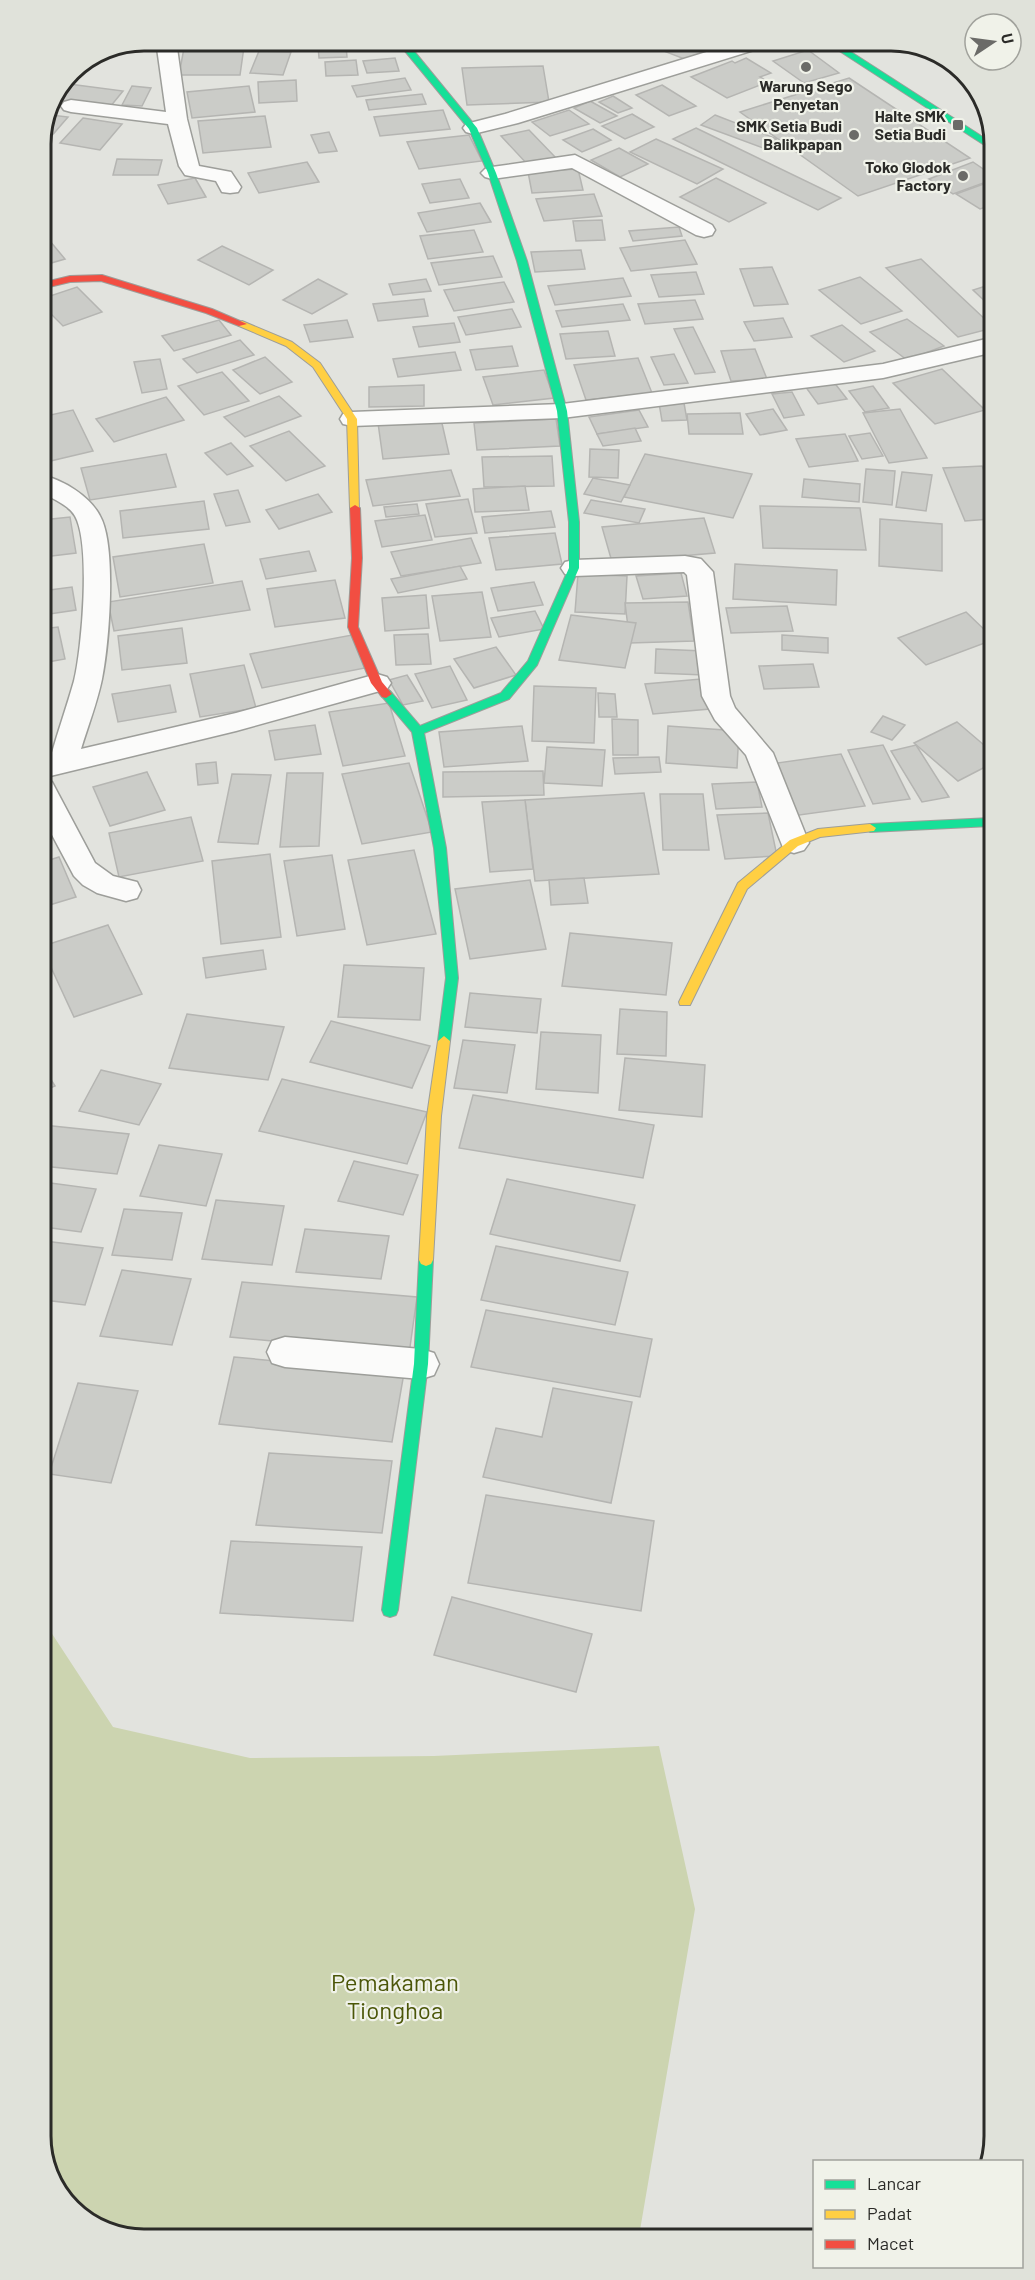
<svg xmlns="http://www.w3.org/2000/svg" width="1035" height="2280" font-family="Barlow,sans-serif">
<rect width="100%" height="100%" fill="#e2e3de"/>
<path fill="#ccd4b0" d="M45,1623L113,1727L250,1758L434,1756L659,1746L695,1909L639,2236L137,2239L81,2218L46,2169Z"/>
<g fill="#cbccc8" stroke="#b5b5b2" stroke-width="1.5">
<path d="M674,43H687L706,50L687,60L661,50Z"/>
<path d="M909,45L954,62V63L948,65Z"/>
<path d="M318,46H346L347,57L319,58Z"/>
<path d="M244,47L240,75H179L184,48Z"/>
<path d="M808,50L839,73L804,83L773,61Z"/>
<path d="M259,51L291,52L283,75L250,73Z"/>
<path d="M395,58L399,71L367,73L363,61Z"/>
<path d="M746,58L771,73L760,77L768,82L727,98L691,77L732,61L735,63Z"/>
<path d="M356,60L358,75L326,76L325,62Z"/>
<path d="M543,66L549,102L467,105L462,68Z"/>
<path d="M405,78L411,90L357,97L352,86Z"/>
<path d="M849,78L970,158L858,196L740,112Z"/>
<path d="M296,80L297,101L259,103L258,82Z"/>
<path d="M69,84L123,91L110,107L58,100Z"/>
<path d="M662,85L696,106L669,116L636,95Z"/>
<path d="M132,86L151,88L142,106L122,105Z"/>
<path d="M249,86L255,112L192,118L187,92Z"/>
<path d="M422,94L426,104L369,110L366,100Z"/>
<path d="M613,96L632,108L618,113L599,102Z"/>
<path d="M590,101L617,116L600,123L574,108Z"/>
<path d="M443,110L450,129L380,136L374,117Z"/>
<path d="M569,110L589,124L550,136L532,122Z"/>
<path d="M632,114L654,127L625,139L602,126Z"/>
<path d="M51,115L68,117L49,139L41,138Z"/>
<path d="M715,115L777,139L763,148L701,125Z"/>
<path d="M265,116L271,147L203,153L198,121Z"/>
<path d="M83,118L122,124L100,150L60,143Z"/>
<path d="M696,128L841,198L818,210L673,139Z"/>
<path d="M593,129L611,140L582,152L563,140Z"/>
<path d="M529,130L558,160L529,166L501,136Z"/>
<path d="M329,132L337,151L319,153L311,135Z"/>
<path d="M469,135L482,161L419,169L407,142Z"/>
<path d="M656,139L723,169L697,184L630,152Z"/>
<path d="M619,148L648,164L620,177L591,160Z"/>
<path d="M117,159L162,160L158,175H113Z"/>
<path d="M307,162L319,182L259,193L248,173Z"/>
<path d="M973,162L989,173V181L953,194L929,179Z"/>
<path d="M578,169L583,190L532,193L528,172Z"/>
<path d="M195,178L206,197L168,204L158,185Z"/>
<path d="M716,178L766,203L729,222L680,197Z"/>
<path d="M460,179L469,198L430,203L422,184Z"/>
<path d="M989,182V206L980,209L956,194Z"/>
<path d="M594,194L602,216L544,221L536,199Z"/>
<path d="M480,203L491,222L427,232L418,213Z"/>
<path d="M602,220L605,240L576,241L573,221Z"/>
<path d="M679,227L682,236L633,241L629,231Z"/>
<path d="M474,230L483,252L428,259L420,236Z"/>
<path d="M44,234L65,259L41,266V235Z"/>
<path d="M685,240L697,264L631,271L620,248Z"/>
<path d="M222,246L273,270L249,285L198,260Z"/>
<path d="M581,250L585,269L535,272L531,252Z"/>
<path d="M493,256L502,277L439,285L431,263Z"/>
<path d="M921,259L989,323V329L958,337L886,268Z"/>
<path d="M772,267L788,304L754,306L740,269Z"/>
<path d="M696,272L704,294L659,297L651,275Z"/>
<path d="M860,277L902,311L861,324L819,290Z"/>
<path d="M623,278L631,296L555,305L548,286Z"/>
<path d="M318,279L347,294L312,314L283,300Z"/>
<path d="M426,279L431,291L393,295L389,284Z"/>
<path d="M504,282L514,302L454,311L444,290Z"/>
<path d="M989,285V305L973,290Z"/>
<path d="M77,287L102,312L63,326L41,304V299Z"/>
<path d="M424,299L428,316L378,321L373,304Z"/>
<path d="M695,300L703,319L645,324L638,304Z"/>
<path d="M623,304L630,320L562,327L556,311Z"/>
<path d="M512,309L521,327L466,335L458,317Z"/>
<path d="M783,318L792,337L754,341L744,322Z"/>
<path d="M907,319L944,346L907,360L870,332Z"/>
<path d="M219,320L231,335L174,351L162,336Z"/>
<path d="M347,320L353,337L310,342L304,325Z"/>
<path d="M454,323L460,342L419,347L413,327Z"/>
<path d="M842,325L875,351L844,362L811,336Z"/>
<path d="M693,327L715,372L695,374L674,329Z"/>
<path d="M608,331L615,356L566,359L560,334Z"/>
<path d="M240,340L254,355L197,373L183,359Z"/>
<path d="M512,346L518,366L476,370L470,350Z"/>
<path d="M755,349L767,379L731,381L721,351Z"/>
<path d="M455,352L461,370L398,377L393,359Z"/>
<path d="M674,354L688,383L664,385L651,357Z"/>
<path d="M265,357L292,382L260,394L233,370Z"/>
<path d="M638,358L652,393L586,400L574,365Z"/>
<path d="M160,359L167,389L142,393L134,362Z"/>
<path d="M942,369L985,410L935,424L893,383Z"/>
<path d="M544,370L554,398L493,405L483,377Z"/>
<path d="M222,372L249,401L204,415L178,386Z"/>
<path d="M833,381L847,399L818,404L805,386Z"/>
<path d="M424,385V406L369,407V387Z"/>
<path d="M873,386L889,408L865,412L849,391Z"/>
<path d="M792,392L804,415L784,418L772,394Z"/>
<path d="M279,396L301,416L245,437L224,417Z"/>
<path d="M166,397L184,420L114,442L96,419Z"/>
<path d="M659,403H684L687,420L662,421Z"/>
<path d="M773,409L787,430L760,435L746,414Z"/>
<path d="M900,409L927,458L889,463L863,413Z"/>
<path d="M73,410L93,451L42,463L41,417Z"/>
<path d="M639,410L648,427L597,434L589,417Z"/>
<path d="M740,413L743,434H689L687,414Z"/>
<path d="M441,419L449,454L383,459L378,423Z"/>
<path d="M556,419L560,446L477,450L474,423Z"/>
<path d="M635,428L641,441L603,446L597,434Z"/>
<path d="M289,431L325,466L286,481L250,446Z"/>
<path d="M870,433L883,456L862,459L849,436Z"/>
<path d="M845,434L858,461L809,467L796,439Z"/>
<path d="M231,443L253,466L227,475L205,453Z"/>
<path d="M590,449L619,450L618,478L589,477Z"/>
<path d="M166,454L176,487L90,500L81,468Z"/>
<path d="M645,454L752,474L733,518L624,497Z"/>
<path d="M552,456L554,486L484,487L482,457Z"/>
<path d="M982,466L990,484V519L965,521L943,468Z"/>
<path d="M866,469L895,471L892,505L863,502Z"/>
<path d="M451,470L460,496L373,506L366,480Z"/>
<path d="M902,472L932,475L926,511L896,507Z"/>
<path d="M593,478L630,485L621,502L584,494Z"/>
<path d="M804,479L860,484L859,502L802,497Z"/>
<path d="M525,486L529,510L475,512L473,489Z"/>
<path d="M238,490L250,522L226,526L214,494Z"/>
<path d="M318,494L332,512L279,529L266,510Z"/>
<path d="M468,499L477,533L435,537L426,504Z"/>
<path d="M591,500L645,509L639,523L584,513Z"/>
<path d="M204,501L209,529L123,538L120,511Z"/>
<path d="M417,504L419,514L386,517L384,507Z"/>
<path d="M760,506L860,508L866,550L763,548Z"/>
<path d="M551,511L555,527L485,533L482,517Z"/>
<path d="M425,515L432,540L382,547L375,521Z"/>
<path d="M70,517L76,553L44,557L42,520Z"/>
<path d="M704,518L715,553L612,562L602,527Z"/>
<path d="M880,519L942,524V571L879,566Z"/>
<path d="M555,533L562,564L496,570L489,538Z"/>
<path d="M471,538L481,563L401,576L391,552Z"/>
<path d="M204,544L213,583L120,597L113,557Z"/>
<path d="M309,551L316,571L266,579L260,559Z"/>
<path d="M735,564L837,570L836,605L733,599Z"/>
<path d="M460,566L467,579L398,593L391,579Z"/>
<path d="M681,573L687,596L643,599L636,576Z"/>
<path d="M578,574L627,576L625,614L575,612Z"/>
<path d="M335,580L345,618L275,627L267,589Z"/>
<path d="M242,581L250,610L114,631L108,602Z"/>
<path d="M534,582L543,605L498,611L491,588Z"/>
<path d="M72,587L76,610L43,615L42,591Z"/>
<path d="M482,592L491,637L440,641L432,596Z"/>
<path d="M426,595L429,628L385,631L382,598Z"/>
<path d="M688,602L694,641L630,643L625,603Z"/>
<path d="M787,606L793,631L731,633L726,608Z"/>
<path d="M535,611L544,629L499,637L491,618Z"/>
<path d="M966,612L990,635V641L926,665L898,638Z"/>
<path d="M571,615L636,623L625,668L559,660Z"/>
<path d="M58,627L65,659L42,663V629Z"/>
<path d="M182,628L187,663L122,670L118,636Z"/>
<path d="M428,634L431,664L396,665L394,635Z"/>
<path d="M352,635L365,668L262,688L250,654Z"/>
<path d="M782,635L828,638V653L782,650Z"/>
<path d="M496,647L516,675L474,688L454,659Z"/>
<path d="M656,649L704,651V675L655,673Z"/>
<path d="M813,664L819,687L764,689L759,666Z"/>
<path d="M244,665L256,708L200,717L190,674Z"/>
<path d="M450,666L467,700L432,708L415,674Z"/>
<path d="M42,671H49L46,707L42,708Z"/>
<path d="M407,675L423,701L403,705L389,680Z"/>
<path d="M701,679L710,709L653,714L645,684Z"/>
<path d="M170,685L176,712L118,722L112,694Z"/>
<path d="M534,686L596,688L594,743L532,741Z"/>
<path d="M598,693L615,694L617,717H599Z"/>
<path d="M389,703L405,756L343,766L329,712Z"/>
<path d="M883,716L905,725L892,740L871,732Z"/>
<path d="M612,719L638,720V755H613Z"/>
<path d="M957,722L991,751V764L958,781L914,743Z"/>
<path d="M315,725L321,754L275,760L269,731Z"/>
<path d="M522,726L528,761L444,767L439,732Z"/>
<path d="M668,726L739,731L737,768L666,763Z"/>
<path d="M883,745L910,799L873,804L848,750Z"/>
<path d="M916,745L949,797L922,802L891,751Z"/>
<path d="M547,747L605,750L602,786L544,783Z"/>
<path d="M841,754L865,806L792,816L770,764Z"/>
<path d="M659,757L661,772L615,774L613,758Z"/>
<path d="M216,762L218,783L198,785L196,764Z"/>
<path d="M409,763L432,832L362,844L342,774Z"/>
<path d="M543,771L544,795L443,797V772Z"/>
<path d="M147,772L165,810L110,826L93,787Z"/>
<path d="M287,773H323L319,846L280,847Z"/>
<path d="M232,774L271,775L258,844L218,842Z"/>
<path d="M757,782L762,807L716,809L712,784Z"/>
<path d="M644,793L659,874L535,881L525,800Z"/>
<path d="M660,794H703L709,850H663Z"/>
<path d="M525,800L533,869L490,872L482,802Z"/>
<path d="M768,813L777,856L725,859L717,815Z"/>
<path d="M191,817L203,861L119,877L109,833Z"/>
<path d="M414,850L436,934L367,945L348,860Z"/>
<path d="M270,854L281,937L221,944L212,861Z"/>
<path d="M332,855L345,929L297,936L284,861Z"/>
<path d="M59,857L76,897L43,907V862Z"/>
<path d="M584,878L588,903L551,905L549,880Z"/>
<path d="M530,880L546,949L470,959L455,889Z"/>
<path d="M108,925L142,994L74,1017L43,950V946Z"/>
<path d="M570,933L672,943L666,995L562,986Z"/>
<path d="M263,950L266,969L206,978L203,958Z"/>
<path d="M344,965L424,968L420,1020L338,1017Z"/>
<path d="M470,993L541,999L537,1033L465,1027Z"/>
<path d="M620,1009L667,1012L666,1056L617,1054Z"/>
<path d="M187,1014L284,1027L268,1080L169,1068Z"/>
<path d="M331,1021L430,1046L412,1088L310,1062Z"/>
<path d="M541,1032L601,1035L598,1093L536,1089Z"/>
<path d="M463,1040L515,1045L507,1093L454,1088Z"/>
<path d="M625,1058L705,1065L702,1117L619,1110Z"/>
<path d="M43,1067L55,1086L43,1091Z"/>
<path d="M101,1070L161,1084L139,1125L79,1111Z"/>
<path d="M282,1079L427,1112L407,1164L259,1131Z"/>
<path d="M473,1095L654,1125L643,1178L459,1148Z"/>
<path d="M43,1125L129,1134L117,1174L43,1166Z"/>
<path d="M159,1145L222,1154L206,1206L140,1196Z"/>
<path d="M354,1161L418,1175L403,1215L338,1201Z"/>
<path d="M507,1179L635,1205L620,1261L490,1234Z"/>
<path d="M43,1182L96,1189L81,1232L44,1227Z"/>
<path d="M216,1200L284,1206L272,1265L202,1259Z"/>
<path d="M124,1209L182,1213L172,1260L112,1255Z"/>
<path d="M305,1229L389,1236L381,1279L296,1272Z"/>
<path d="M44,1241L103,1248L85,1305L44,1300Z"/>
<path d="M496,1246L628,1272L615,1325L481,1300Z"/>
<path d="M122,1270L191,1279L172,1345L100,1336Z"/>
<path d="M242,1282L417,1297L409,1354L230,1337Z"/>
<path d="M486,1310L652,1339L640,1397L471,1367Z"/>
<path d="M234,1357L404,1373L392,1442L219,1424Z"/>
<path d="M78,1383L138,1391L111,1483L49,1474Z"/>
<path d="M553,1388L632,1402L611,1503L483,1477L496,1428L542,1437Z"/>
<path d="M269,1453L392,1461L382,1533L256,1525Z"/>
<path d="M486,1495L654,1521L641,1611L468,1583Z"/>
<path d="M231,1541L362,1547L353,1621L220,1613Z"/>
<path d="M452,1597L592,1634L576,1692L434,1655Z"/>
</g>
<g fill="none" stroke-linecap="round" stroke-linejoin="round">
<defs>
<g id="street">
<path d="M739,42H770L767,46L518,123L473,134L466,132L463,128L466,124L505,114Z"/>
<path d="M157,48H177L187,119L199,166L231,172L241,187L238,192L230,193L222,192L216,181L185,175L179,166L168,124L71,112L64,110L61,106L64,102L71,100L166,112Z"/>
<path d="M575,155L712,225L715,230L712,235L704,237L696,235L572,168L492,179L485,177L481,173L485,169L492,167Z"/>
<path d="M990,338V353L883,378L562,418L352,426L343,424L340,419L343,414L352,412L562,404L883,364Z"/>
<path d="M42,475C63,480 90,496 100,516C117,546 109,644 102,679C97,703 88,726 81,749L236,713L377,674L387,677L391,683L387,689L236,731L42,778V758L51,756C58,731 67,706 74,681C82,649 91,544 75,516C69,505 52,499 42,492Z"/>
<path d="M685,556L701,559L713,572L730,696L735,708L773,753L809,843L804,850L794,853L784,850L746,755L715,720L702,696L687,575L684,572L574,576L565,574L561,568L565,562L574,560Z"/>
<path d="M42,779L52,782L95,863L113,876L137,882L141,890L137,898L126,901L97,893L83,885L74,876L43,818Z"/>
<path d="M285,1337L421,1349L434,1353L439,1364L434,1375L421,1379L285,1367L272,1363L267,1352L272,1341Z"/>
</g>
<g id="fast">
<path d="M824,41H834L989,141V148Z"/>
<path d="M400,45H409L477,128L496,173L527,261L567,411L579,522V568L537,665L509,699L424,733L446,848L458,978L450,1041L444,1046L438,1041L446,978L434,848L412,732L380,694L386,690L390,691L420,726L501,693L528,661L569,568V522L557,411L517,261L488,173L469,129Z"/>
<path d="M991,818V826L870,832L864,828L870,824Z"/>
<path d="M426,1254L431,1256L433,1260L428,1364L398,1610L396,1615L390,1617L384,1615L382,1610L414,1364L419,1260L421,1256Z"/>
</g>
<g id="slow">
<path d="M242,321L292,342L320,363L357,419L359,510H351L350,508L347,419L313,367L286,346L239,326L237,324Z"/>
<path d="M870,824L876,828L874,831L820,837L798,846L747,889L690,1005H680L679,1002L738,883L790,840L818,829Z"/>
<path d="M444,1036L450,1041L441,1116L433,1260L431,1264L426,1266L421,1264L419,1260L427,1116L438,1041Z"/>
</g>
<g id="jam">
<path d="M102,275L212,309L247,324L239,326L206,313L101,281L70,282L41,289V283L70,276Z"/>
<path d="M355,505L360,508L362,558L358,627L382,682L392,694L386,698L382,697L371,683L348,627L352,558L350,508Z"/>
</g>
</defs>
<use href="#street" stroke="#9d9e9a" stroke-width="3"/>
<use href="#fast" stroke="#9d9e9a" stroke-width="2"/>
<use href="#slow" stroke="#9d9e9a" stroke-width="2"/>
<use href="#jam" stroke="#9d9e9a" stroke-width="2"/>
<use href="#street" fill="#fbfbfa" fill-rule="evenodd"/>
<use href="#fast" fill="#16e098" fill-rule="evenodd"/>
<use href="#slow" fill="#ffcf43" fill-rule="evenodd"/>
<use href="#jam" fill="#f24e42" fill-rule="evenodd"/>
</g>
<g fill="#6b6b68" stroke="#f0f2e9" stroke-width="2">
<circle cx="806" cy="67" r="6"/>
<rect x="952" y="119" width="12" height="12" rx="3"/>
<circle cx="854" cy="135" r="6"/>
<circle cx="963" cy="176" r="6"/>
</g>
<g text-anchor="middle" stroke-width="4.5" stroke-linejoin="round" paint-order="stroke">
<g font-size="16" font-weight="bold" fill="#2b2b28" stroke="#f0f2e9" text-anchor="end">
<text x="806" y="92" text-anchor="middle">Warung Sego<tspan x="806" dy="18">Penyetan</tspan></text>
<text x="946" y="122">Halte SMK<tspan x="946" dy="18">Setia Budi</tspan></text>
<text x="842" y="132">SMK Setia Budi<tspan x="842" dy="18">Balikpapan</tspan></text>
<text x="951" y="173">Toko Glodok<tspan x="951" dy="18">Factory</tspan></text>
</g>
<g font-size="24" fill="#4b5608" stroke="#f0f2e9">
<text x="395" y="1991">Pemakaman<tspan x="395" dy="28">Tionghoa</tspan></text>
</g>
</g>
<path d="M0 0H1035V2280H0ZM144 51H891A93 93 0 0 1 984 144V2136A93 93 0 0 1 891 2229H144A93 93 0 0 1 51 2136V144A93 93 0 0 1 144 51Z" fill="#e0e2da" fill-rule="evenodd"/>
<path fill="none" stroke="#2b2b28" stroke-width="3" d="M144 51H891A93 93 0 0 1 984 144V2136A93 93 0 0 1 891 2229H144A93 93 0 0 1 51 2136V144A93 93 0 0 1 144 51Z"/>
<rect x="813" y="2160" width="210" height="108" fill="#f0f2e9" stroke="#a1a29c" stroke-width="1.5"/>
<rect x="825" y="2180" width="30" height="9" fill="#16e098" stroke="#a1a29c" stroke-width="1.5"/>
<text x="867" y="2190" font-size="18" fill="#2b2b28">Lancar</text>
<rect x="825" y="2210" width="30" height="9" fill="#ffcf43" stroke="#a1a29c" stroke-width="1.5"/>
<text x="867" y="2220" font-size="18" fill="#2b2b28">Padat</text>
<rect x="825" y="2240" width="30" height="9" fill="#f24e42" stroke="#a1a29c" stroke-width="1.5"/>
<text x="867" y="2250" font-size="18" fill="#2b2b28">Macet</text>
<g transform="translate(993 42) rotate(77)"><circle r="28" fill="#f0f2e9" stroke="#a1a29c" stroke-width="1.5"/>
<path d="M0-4.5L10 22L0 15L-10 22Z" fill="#6b6b68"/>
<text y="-9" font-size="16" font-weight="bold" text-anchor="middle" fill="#2b2b28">U</text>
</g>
</svg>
